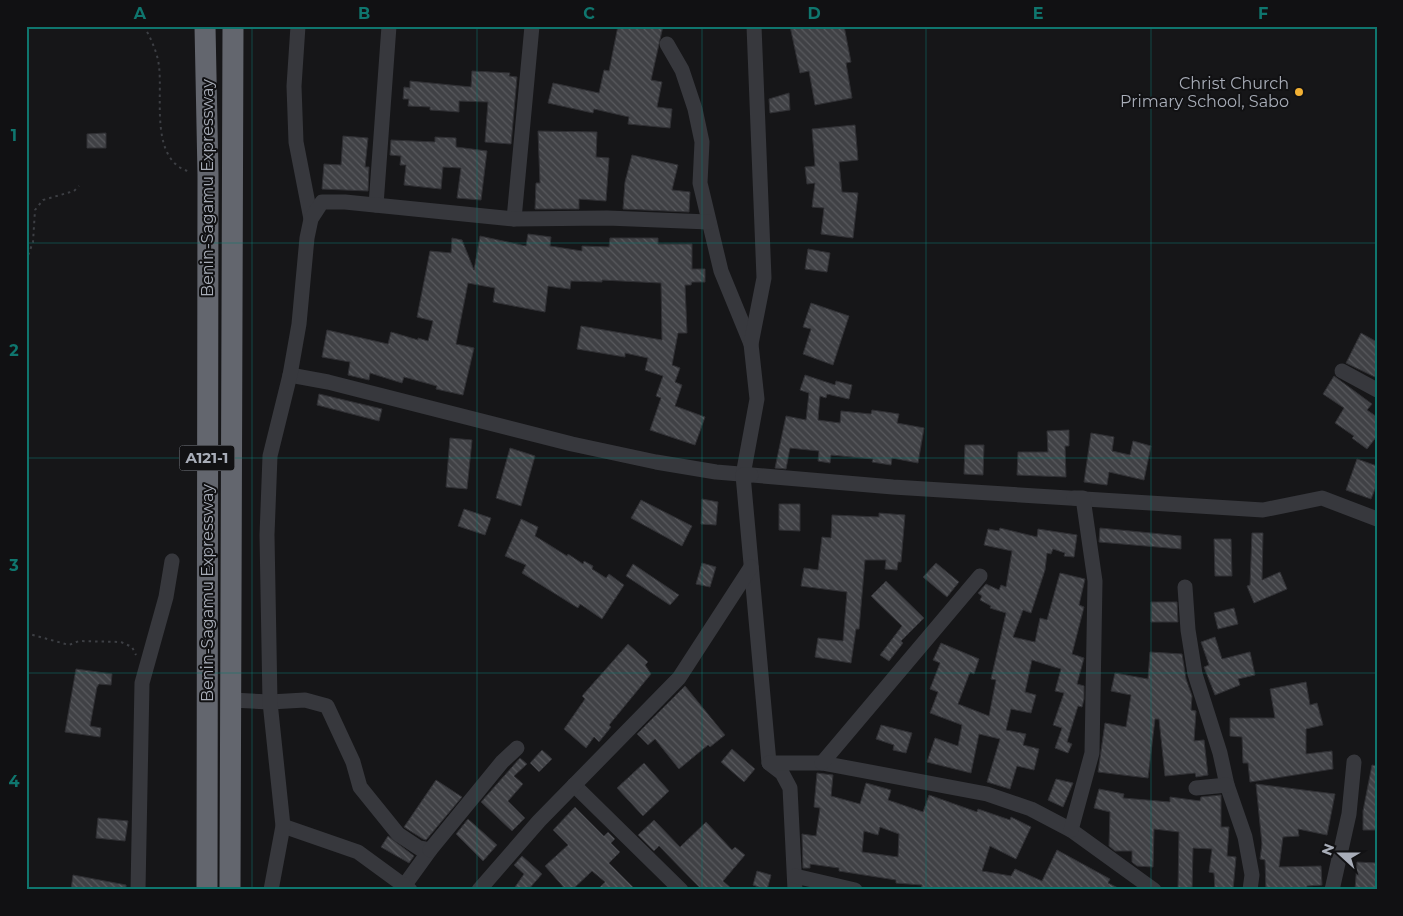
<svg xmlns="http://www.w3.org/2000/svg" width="1403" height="916" font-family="Montserrat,sans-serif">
<defs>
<pattern id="building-back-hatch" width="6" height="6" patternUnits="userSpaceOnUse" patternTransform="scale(1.25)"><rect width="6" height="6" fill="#404145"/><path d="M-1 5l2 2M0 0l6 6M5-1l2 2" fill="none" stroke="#595a5e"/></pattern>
</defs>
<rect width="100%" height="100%" fill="#161618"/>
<g fill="url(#building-back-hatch)" stroke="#303034" fill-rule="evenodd">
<path d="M618,26H663L651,80L662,82L657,107L672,109L670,128L628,124L629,117L594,109L593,113L548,103L553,83L599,93L604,70L609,71Z"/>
<path d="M790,26H844L851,62L846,63L852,98L815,105L809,71L800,73Z"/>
<path d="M472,71L510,73L509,76L517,77L511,144L485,142L488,102L459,101V112L446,111L430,110V107L408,106L409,99H403L404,87L410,88V81L471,87Z"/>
<path d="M789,93L790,110L770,113L769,99Z"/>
<path d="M855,125L858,160L839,162L842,192L858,193L853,238L821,234L824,208L812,207L815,183L807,184L805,167L815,166L812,129Z"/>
<path d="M538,131L597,132L596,157L609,158L606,201L579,199V209H535L536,183H540Z"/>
<path d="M106,133V148H87V134Z"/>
<path d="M343,136L368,138L365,167H369L368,191L322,189L324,164L341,165Z"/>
<path d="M435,137L456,138V147L487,151L481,200L457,198L461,168L443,167L441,189L404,185L406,165H400L401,156L390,155L391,140L435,142Z"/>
<path d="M632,155L678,165L672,190L690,192L689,212L623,209L625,182Z"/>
<path d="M528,234L551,237L550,246L582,251V246L609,247L610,238H658V244H692V269H705V282H692L691,285H685L687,333H678L672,365L680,368L675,382L682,385L675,406L705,417L695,445L650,430L661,398L656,396L663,376L645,370L648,358L625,353V357L577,349L581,326L662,340L661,283L602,280V282L571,281L570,289L548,286L545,312L493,302L495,288L468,283L456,344L474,348L463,395L436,389L437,386L404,377L402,383L370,373L369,380L348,375L350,362L322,357L327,330L388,344L391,332L418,340V338L428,341L433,321L417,317L430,251L451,253L452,238L462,240L474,270L480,236L526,246Z"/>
<path d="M808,249L830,253L827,272L805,269Z"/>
<path d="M811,303L849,316L833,365L803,354L811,329L803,327Z"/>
<path d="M1361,333L1377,342V378L1346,363Z"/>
<path d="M805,375L835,385L836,381L852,385L849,399L827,394L826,398L820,396L818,420L840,423L841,411L871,414L872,410L899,414L897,423L924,428L918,463L892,458L891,465L872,462L873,459L831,455L830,463L818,461L819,451L790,448L786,469L775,468L786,416L806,420L809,393L800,390Z"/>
<path d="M1334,376L1372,404L1367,410L1377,417V436L1367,449L1352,438L1354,436L1335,423L1344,408L1323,394Z"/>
<path d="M319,394L382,409L379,421L317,405Z"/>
<path d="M1069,430V446H1065L1066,477L1017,475L1018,452H1048L1047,431Z"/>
<path d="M1091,433L1114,437L1112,451L1130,455L1133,441L1151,446L1144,480L1109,472L1107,485L1084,482Z"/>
<path d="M450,438L472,440L467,489L446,487Z"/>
<path d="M965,445H984L983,475L964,474Z"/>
<path d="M510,448L535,456L521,506L496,498Z"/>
<path d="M1357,459L1377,466V484L1371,499L1346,490Z"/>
<path d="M702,499L718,502L716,525L701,524Z"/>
<path d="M641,500L692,526L682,546L631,518Z"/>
<path d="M779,504H800V531L779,530Z"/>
<path d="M464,509L491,518L485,535L458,526Z"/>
<path d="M879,513L905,515L901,562H898L897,570L885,569L886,560H865L859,629H856L851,663L815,657L818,638L843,641L847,592L801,586L804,568L818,570L822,537L831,538L832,515L879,517Z"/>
<path d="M521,519L538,527L535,536L567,556L568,554L583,564L584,561L593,566L592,569L606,578L609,574L624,585L602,619L580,604L578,608L522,573L526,565L505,556Z"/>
<path d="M1000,528L1037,537L1038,529L1077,535L1074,557L1064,556L1065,553L1053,549L1051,554L1047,553L1045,570L1031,613L1023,610L1013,637L1035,642L1040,618L1047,620L1060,573L1085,579L1079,605L1084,607L1072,654L1084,658L1077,684L1084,686V699L1082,707L1078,706L1067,742L1072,744L1068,753L1055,748L1062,728L1053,725L1064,693L1055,691L1061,669L1032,660L1025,692L1036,695L1031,713L1011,709L1006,730L1026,734L1023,745L1039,749L1034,770L1017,766L1010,789L987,782L1000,739L979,734L971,773L927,762L935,738L958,746L962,725L930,713L938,692L930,689L940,663L933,660L941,643L979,659L974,674L970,672L958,704L989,716L996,680L991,679L1006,613L990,608L991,606L980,600L982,596L978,593L986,584L999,590L1001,585L1006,587L1012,551L984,545L988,529L999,531Z"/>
<path d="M1100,528L1181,536V549L1099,542Z"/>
<path d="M1252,533H1263L1262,580L1280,572L1287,589L1254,603L1247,586L1250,585Z"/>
<path d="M1214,539H1231L1232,576H1215Z"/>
<path d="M702,563L716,567L710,587L696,584Z"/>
<path d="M936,563L959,582L947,597L923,577Z"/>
<path d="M633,564L679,595L670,605L626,576Z"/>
<path d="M886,581L924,618L901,641L903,643L889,661L880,655L902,626L871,596Z"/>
<path d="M1151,602H1177L1178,622H1151Z"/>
<path d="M1234,608L1238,624L1218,629L1214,613Z"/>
<path d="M1215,637L1222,659L1250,652L1255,675L1238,679L1240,685L1215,695L1204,667L1209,665L1201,642Z"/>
<path d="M628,644L648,662L645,665L651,674L609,725L611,727L599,742L594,737L586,748L564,729L585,699L582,696Z"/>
<path d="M1150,652L1182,654L1186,679L1192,696L1191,710L1196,711L1194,741L1204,740L1208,775L1196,777L1195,773L1165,776L1159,719H1155L1148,778L1098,772L1105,723L1126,727L1131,695L1111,691L1115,673L1148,679Z"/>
<path d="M76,669L112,674L111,685L99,684L97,687L90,726L101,728L100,737L65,732Z"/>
<path d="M1306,682L1310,705L1317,703L1323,725L1306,729V754L1332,751L1333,769L1250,782L1248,763H1243L1242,737L1230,736V718H1275L1270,689Z"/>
<path d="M685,686L725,735L710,747L708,745L679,769L655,739L648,745L637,734Z"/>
<path d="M881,725L912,733L906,753L893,750L894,745L876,739Z"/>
<path d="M732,749L755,769L744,782L721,762Z"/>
<path d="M542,750L552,759L539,772L530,763Z"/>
<path d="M520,758L527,764L514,776L523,784L508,801L525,818L512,831L481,802Z"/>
<path d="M644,763L669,791L643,816L617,788Z"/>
<path d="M1372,765L1377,766V830H1363V811Z"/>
<path d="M817,773L833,775L831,796L860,804L866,783L891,790L888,800L923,812L929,795L977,812L978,809L1010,820L1011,817L1031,827L1016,859L990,846L982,871L1011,876L1015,869L1042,881L1057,850L1110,879L1108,883L1122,890H921L922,885L896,883V880L839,871V868L810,864V868H803L802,834L816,836L820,808L814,807ZM880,827L899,834L898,857L862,852L864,831L878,835Z"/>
<path d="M1056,779L1073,783L1063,807L1048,800Z"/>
<path d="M436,780L462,797L426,840L423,839L404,827Z"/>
<path d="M1256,784L1335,794L1327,835L1298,829L1299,836L1283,837L1279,867L1321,866L1322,885L1307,886V890H1266L1265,860L1260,859L1262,844Z"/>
<path d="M1099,789L1124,794L1123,798L1170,802V797L1200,801L1201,797L1221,795V827H1229L1227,856L1236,857L1233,890H1215L1214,873L1209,872L1212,849L1193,848L1192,890H1178L1179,832L1154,829L1153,867L1137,866L1132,862V851H1115L1109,846L1110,812L1094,808Z"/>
<path d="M575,807L604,836L608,832L615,839L611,843L620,852L609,863L636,890H597L605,882L592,871L572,890H566L545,866L568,845L553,830Z"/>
<path d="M98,818L128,821L125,841L96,838Z"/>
<path d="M468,819L497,845L483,861L456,834Z"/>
<path d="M654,820L680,847L706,822L732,850L735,847L745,855L723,881L733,890H702L659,846L654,851L638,835Z"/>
<path d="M388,836L414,856L409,863L381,847Z"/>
<path d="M522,856L542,874L528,890H513L524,874L514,865Z"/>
<path d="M1357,862L1377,863V890H1355Z"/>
<path d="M757,871L771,875L767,890L753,885Z"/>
<path d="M73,875L126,885V890H71Z"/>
</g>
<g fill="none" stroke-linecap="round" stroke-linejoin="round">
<g stroke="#3d3f44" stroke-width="2" stroke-dasharray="2.5 4" stroke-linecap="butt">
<path d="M144,26C151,39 157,51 159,66C163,98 149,162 191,172"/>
<path d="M26,261L33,242L35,210L43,200L74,191L79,186"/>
<path d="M26,633L69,645L79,641L121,642L132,647L136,655"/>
</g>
<g stroke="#37383d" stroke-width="15">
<path d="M298,26L294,86L296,142L311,219"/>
<path d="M667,44L682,70L695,109L702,142L700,183L721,271L751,344"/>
<path d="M376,205L389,26"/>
<path d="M514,219L532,26"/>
<path d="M1342,371L1377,390"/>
<path d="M290,375L328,382L572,444L656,462L716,472L893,487L1263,510L1322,498L1377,519"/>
<path d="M743,475L757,399L751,344L764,278L754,26"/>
<path d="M751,475H743L769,763L782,773L790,788L795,890"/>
<path d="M1185,587L1188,630L1195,674L1220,753L1227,785L1245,837L1252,875L1250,890"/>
<path d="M232,700L270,702L305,700L327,706L353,762L360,787L398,834L419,848L430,850L404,886"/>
<path d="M769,763H822L987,794L1031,809L1071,830L1154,890"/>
<path d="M822,763L980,576"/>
<path d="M574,785L681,890"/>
<path d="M1196,788L1227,785"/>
<path d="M283,826L358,852L410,890"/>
<path d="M1071,830L1092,753L1095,581L1083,498H1074"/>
<path d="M430,850L502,762L517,748"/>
<path d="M795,876L855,890"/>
<path d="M138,890L142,683L166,597L172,561"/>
<path d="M271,890L283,826L270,702L267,535L270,456L290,375L299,324L307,238L311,219L322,202H345L514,219L607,218L709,222"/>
<path d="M479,890L539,821L679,678L751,567"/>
<path d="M1332,890L1349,814L1354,762"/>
</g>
<g stroke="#63666e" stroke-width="21">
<path d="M205,26L208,175L207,890"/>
<path d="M230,890L233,26"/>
</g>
</g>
<path fill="none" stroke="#0f766e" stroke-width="1" stroke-opacity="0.55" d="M252,26V890M477,26V890M702,26V890M926,26V890M1151,26V890M26,243H1377M26,458H1377M26,673H1377"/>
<circle fill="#f2b134" stroke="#111113" stroke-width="2" cx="1299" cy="92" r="5"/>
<g text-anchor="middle" stroke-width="4" stroke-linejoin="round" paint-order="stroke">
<rect fill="#111113" stroke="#7b7e86" stroke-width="1" x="179.5" y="445.5" width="55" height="25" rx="4"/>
<g font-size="15" font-weight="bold" fill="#a8adb8">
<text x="207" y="463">A121-1</text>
</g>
<g font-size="16" fill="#a8adb8" stroke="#111113" text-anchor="end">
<text x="1289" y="89">Christ Church<tspan x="1289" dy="18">Primary School, Sabo</tspan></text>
</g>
<g font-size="16" fill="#a8adb8" stroke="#111113">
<text transform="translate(207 188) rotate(-90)" y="6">Benin-Sagamu Expressway</text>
<text transform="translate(207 593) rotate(-90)" y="6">Benin-Sagamu Expressway</text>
</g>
</g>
<rect width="1403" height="916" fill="none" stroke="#111113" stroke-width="55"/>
<g transform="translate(1340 854) rotate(291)" stroke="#111113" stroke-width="4" paint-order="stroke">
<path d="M0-4L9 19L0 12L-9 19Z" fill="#a8adb8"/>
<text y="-8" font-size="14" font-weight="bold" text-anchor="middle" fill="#a8adb8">N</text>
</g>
<rect x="28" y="28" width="1348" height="860" fill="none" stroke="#0f766e" stroke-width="2"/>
<g font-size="16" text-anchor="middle" font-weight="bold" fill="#0f766e">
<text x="140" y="19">A</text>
<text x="364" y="19">B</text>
<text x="589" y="19">C</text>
<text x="814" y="19">D</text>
<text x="1038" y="19">E</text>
<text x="1263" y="19">F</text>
<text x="14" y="141">1</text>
<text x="14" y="356">2</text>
<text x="14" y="571">3</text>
<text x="14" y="787">4</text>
</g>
</svg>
